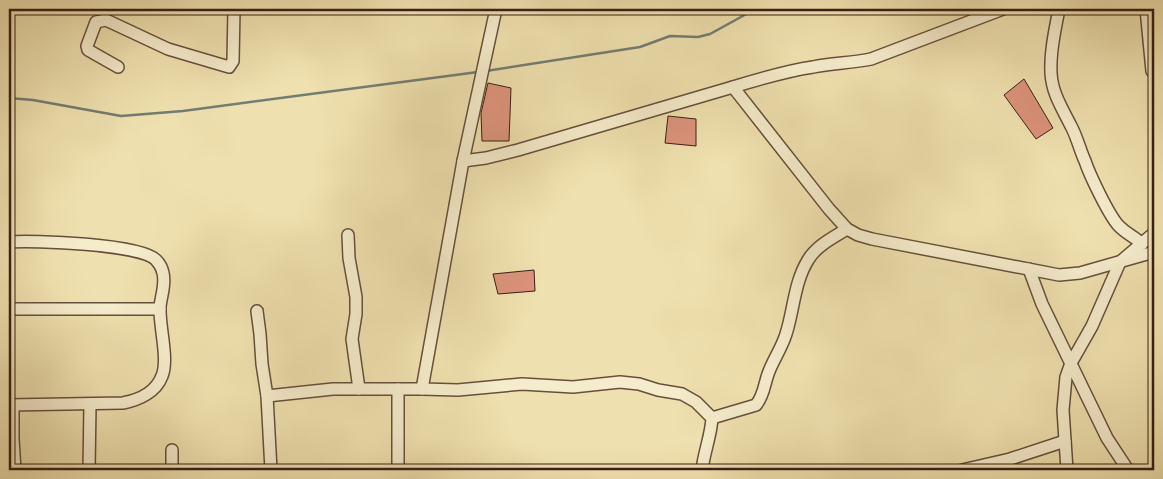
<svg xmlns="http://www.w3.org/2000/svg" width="1163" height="479" font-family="'Sorts Mill Goudy',serif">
<rect width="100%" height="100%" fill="#efe1af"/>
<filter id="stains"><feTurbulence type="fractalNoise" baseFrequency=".004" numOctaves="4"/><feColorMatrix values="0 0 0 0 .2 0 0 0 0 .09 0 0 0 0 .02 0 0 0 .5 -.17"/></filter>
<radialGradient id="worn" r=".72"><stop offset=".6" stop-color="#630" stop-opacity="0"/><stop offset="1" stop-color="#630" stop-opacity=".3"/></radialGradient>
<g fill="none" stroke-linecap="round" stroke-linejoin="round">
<g stroke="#737d72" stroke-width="2.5">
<path d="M486,71L640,47L670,36L698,37L710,34L750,12L762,9"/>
<path d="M9,98L33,100L121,116L183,111L478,72"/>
</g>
</g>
<g fill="#dc947c" stroke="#391f15">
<path d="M1024,79L1053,128L1036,139L1004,95Z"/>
<path d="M488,83L511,88L509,141H482L481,113Z"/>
<path d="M668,116L696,119V146L665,143Z"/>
<path d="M534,270L535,291L498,294L493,274Z"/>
</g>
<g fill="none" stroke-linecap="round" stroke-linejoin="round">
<defs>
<g id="minor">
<path d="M1059,9C1055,30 1050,52 1051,73C1052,93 1062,108 1071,126C1077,137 1080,150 1085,161C1090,176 1109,215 1118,225C1125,233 1135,237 1142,244"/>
<path d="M1146,9L1152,71"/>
<path d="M118,67L88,50L87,46L96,22L106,20L168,49L229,67L233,61L234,9"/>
<path d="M733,87C759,79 786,71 813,67C832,63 852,63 871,59L1003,9"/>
<path d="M463,161L496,9"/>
<path d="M348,235L349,258L356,297V314L352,339L359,389"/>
<path d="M9,242C33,240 141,244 156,260C159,263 162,268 163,273C166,284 161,296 160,307C159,326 169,359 162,376C156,392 139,400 123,403L9,405"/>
<path d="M1029,269L1042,304L1107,438L1128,470"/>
<path d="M9,309H160"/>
<path d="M257,311L260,334L262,364L267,396L271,470"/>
<path d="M422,389L458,390L522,384L573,387L620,382L639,384L658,390L682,394L696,402L712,418C711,436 704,452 702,470"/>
<path d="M267,396L333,389H398"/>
<path d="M13,405V439L15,470"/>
<path d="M712,418L756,405C765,394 764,382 770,369C775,357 782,347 786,334C794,309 794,283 808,260C816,246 834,237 847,229"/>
<path d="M172,450V470"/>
<path d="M89,470L90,404"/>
<path d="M398,470V389H422L463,161L486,158L518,150L733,87L829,209L847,229L858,235L872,239L1059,275L1080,273L1154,252"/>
<path d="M962,470L1010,459L1065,441"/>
<path d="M1067,470L1063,410L1066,377L1071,363L1092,326L1120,262L1154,233"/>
</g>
</defs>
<use href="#minor" stroke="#66503c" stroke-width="14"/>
<use href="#minor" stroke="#f5eccb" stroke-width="11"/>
</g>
<rect width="1163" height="479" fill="none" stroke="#efe1af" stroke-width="30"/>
<rect x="10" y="10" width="1143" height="459" fill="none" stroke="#391f15" stroke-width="2.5"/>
<rect x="15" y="15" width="1133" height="449" fill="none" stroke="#391f15"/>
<rect width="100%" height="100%" filter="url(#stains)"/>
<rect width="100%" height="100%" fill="url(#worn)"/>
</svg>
